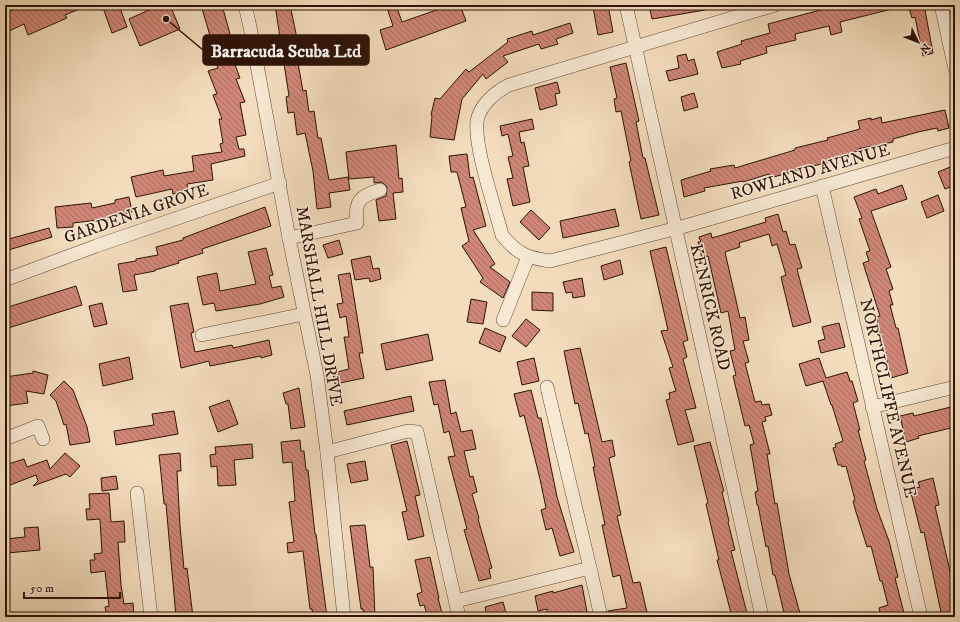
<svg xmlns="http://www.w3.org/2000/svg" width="960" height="622" font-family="'IM FELL DW Pica',serif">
<defs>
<pattern id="building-back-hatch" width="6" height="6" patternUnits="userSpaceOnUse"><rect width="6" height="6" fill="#d08777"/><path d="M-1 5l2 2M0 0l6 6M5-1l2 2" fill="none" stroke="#a96d60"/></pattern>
</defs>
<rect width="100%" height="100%" fill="#f3ddbd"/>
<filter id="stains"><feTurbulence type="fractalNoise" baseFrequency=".005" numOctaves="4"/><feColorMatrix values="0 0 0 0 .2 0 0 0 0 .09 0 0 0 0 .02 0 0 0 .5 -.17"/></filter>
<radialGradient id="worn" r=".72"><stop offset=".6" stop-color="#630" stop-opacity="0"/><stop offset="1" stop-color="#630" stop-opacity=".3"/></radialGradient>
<g fill="url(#building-back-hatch)" stroke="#2c1206">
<path d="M23,5H89L65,15L67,18L28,35L24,24L9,31L8,28L5,30V13Z"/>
<path d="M102,5H119L127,27L112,33Z"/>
<path d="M160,5H170L180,29L140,46L129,19Z"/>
<path d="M201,5H222L230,34L224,36L240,78L236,79L245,102L240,103L246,135L236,137L239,149H244L245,156L211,164L213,180L187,184L188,191L173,194L172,189L136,197L131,177L163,170L164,176L194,171L192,156L222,152L220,144L223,143L219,119H222L213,95L217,94L208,71L218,68L210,48L213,46Z"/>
<path d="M275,5H290L298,43L300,62L298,63L303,91L306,90L309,112L314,111L318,138H321L329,180L348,177L350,190L329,193L331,207L317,209L313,171L305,133L297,135L294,112L288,113L286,97L289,96Z"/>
<path d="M386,5H396L402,22L451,5H460L466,21L386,50L380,30L393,26Z"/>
<path d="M601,5H608L613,32L598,35L593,7Z"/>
<path d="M649,5H705V10L652,19Z"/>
<path d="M839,5H892V9L840,22L842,32L831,35L829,26L795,34L796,40L766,47L767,53L740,61L741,64L722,68L717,52L742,44L741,41L770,33L768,24Z"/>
<path d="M908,5H924L933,53L923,56L915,17L912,18Z"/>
<path d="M570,23L573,33L556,39L558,44L541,49L539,44L503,56L508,62L486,79L483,74L462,99L454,140L430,137L432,116L431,115L435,98L440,99L466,69L469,72L508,42L507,39L532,31L533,35Z"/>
<path d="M686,54L688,61L694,59L698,74L669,81L666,71L679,68L677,56Z"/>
<path d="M626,63L639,121L636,122L643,158H645L659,215L641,219L629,162L631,161L621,111L616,112L614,99L617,98L610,67Z"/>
<path d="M557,82L560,93L555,94L557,105L540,110L535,88Z"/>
<path d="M694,93L698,107L684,111L681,97Z"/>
<path d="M945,110L949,128L938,131L937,128L918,132L893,139V142L858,149V151L827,160L828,162L770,178L769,174L743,182V181L704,188L705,191L684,197L681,180L711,171L710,169L734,165L735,168L795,150V148L828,140L827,138L860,129L858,121L871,118V120L881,117L882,123Z"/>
<path d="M532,119L534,129L519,132L521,143L524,142L529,166L523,167L530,202L513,206L507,179L513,178L508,157L513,156L508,134L502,136L500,126Z"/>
<path d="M396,145L399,179L402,178L403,192L393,193L396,219L379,221L376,200L386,196L387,187L382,182L374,183V177L349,179L346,152Z"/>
<path d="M467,154L470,178L473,177L486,226L473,230L495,264L490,267L510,282L503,298L480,282L483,278L462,246L469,241L461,208L466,207L457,172H451L449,156Z"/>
<path d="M955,165V185L945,189L938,172Z"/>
<path d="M902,185L907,199L871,211L891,267L886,269L893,289L889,291L893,305H890L896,328H898L908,373L891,378L876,317L880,316L863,263L869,261L866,252L870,251L859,219L862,218L854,197L876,189L878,194Z"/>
<path d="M938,195L944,211L927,218L921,202Z"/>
<path d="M129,197L132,212L114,216L115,218L73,223V227L57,228L55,207L91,203L92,208L115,203V200Z"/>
<path d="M265,207L271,226L202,249L203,253L178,261L179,263L155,270V271L134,275L137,290L123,292L118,264L136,261V259L158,255L156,247L183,240V238Z"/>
<path d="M615,209L619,226L563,238L560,221Z"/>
<path d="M531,210L550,228L539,240L520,222Z"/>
<path d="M778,214L783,232L786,231L790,245L795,244L802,268L797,269L811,322L793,327L781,277L786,275L777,244L772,246L769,234L739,243L740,247L725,252L740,318L745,317L749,340L743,341L749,362L745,363L755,402L761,401L762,405L769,404L772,415L765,417L766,421L762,422L770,454H767L775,504L777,503L789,574L801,617H785L775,575H773L768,546L766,547L758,505H757L755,492L758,491L750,445L754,444L749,425L745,426L733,376L736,375L730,351L735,350L728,311L721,313L708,256L702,258L698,242H701L699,237L711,233L712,238L766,222L765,218Z"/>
<path d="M49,228L52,237L5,251V240Z"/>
<path d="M339,240L343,254L328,258L323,245Z"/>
<path d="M666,247L688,340L683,342L687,357L683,359L696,408L685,410L694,441L678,445L666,400L670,399L669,393L676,391L669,368L673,367L661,331L668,330L650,251Z"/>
<path d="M266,248L273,275L269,276L272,288L281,286L284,297L260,304L216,311L214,303L203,305L197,277L217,273L220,291L256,284L248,252Z"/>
<path d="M370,256L373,269L379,268L381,279L370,282L369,278L355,280L351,260Z"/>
<path d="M620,260L623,274L604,280L601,266Z"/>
<path d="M350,273L363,353H359L364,378L335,384L333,373L349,369L344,337H349L346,316L340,318L337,304L343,303L338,275Z"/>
<path d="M582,278L585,296L573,298L572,292L566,293L563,282Z"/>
<path d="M76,286L82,305L5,329V308Z"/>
<path d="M532,292L553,293V311L532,310Z"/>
<path d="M471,299L487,302L483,324L467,322Z"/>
<path d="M102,303L107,324L94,327L89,306Z"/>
<path d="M188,303L194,332L191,333L195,352L232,345L233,348L269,340L272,355L261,358V356L210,366L209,361L181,368L170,306Z"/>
<path d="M526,319L540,330L526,347L512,336Z"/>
<path d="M839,323L845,347L821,353L818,341L825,339L822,327Z"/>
<path d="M485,328L506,337L500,352L479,343Z"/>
<path d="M428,334L433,360L386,370L381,344Z"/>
<path d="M580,348L602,442L612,440L615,456L609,458L621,515L617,516L633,583L640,582L648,617H609L608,611L627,608L620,575L613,577L602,525H605L593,467H595L588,433L585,434L578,403L575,404L564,351Z"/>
<path d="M129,357L133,379L103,386L99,364Z"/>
<path d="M534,358L539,381L522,385L517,362Z"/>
<path d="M819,358L826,378L847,372L850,381H852L858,401L853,403L860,430H858L866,460L864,461L877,509L889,541L898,577L895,578L905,617H881L879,608L888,605L882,581H880L871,546L867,547L856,512L853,501L855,500L846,466L842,467L841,465H838L833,448L836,447L835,444L843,441L832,405H831L823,381L806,386L799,364Z"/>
<path d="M33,371L48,375L44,394L26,391L28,403L5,406V377L33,373Z"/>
<path d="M445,380L451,414L456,412L461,432L472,430L476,449L464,451L470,477L473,476L477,492L472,494L479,518L478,519L492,568L489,569L491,578L479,581L464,530L467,529L448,457L455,456L449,431L444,433L438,404L434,405L429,382Z"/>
<path d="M64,381L73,390L87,427L90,442L70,445L66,424L64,425L56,401L50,395Z"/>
<path d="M299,388L305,427L291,429L288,404H286L283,393Z"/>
<path d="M531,390L538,418H541L557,497L574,552L560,556L552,528L546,530L541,510L546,508L540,479L524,415L520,417L514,394Z"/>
<path d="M411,396L414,411L347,425L344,411Z"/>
<path d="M229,400L238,424L218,432L209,407Z"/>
<path d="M955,406V427L918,436L919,438L906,442L900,416L913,413L914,416Z"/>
<path d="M174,411L178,434L116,445L114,431L154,425L152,414Z"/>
<path d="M300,440L301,451H304L306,470H308L315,534H316L327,617H313L312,609H310L303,551L288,553L287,543L294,542L289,502L295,501L292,462L283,463L281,442Z"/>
<path d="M407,441L420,495L415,496L424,536L408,540L402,512L407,511L391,445Z"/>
<path d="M710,442L724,491L722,492L729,521L728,522L735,550L731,551L748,617H732L717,560H719L706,504L708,503L694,446Z"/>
<path d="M252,444L253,458L234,460L236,485L218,486L217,466L211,467L210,455L216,454L215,447Z"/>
<path d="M65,453L80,466L70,477L66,474L33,486L38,481L36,475L5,487V465L24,459L27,467L47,460L50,469Z"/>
<path d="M180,453L181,471H177L180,526L184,569L187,568L193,617H176L166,504H164L161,473L159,455Z"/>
<path d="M365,461L368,480L351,483L347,464Z"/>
<path d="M116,476L118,489L102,491L101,478Z"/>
<path d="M933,478L939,505L935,506L955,593V617H942L924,532L921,533L910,489L920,487L918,482Z"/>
<path d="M109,493L111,522L124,521L125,542H118L121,585L124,604L133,603L134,617H107L105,607L109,606L105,571L91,573L90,560H95L94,554L102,553L100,519L87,520L86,509H90L89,494Z"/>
<path d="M365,525L370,567H373L375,617H364L363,609H361L350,526Z"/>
<path d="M38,527L40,550L7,553L6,539L25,537L24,528Z"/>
<path d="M430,557L439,598H438L443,617H428L424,605L420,606L417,594L422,592L415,560Z"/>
<path d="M582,585L588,617H547V609L538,611L535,596L553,591V593Z"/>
<path d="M503,602L507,617H487L485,607Z"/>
</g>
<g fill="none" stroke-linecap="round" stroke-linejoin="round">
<defs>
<g id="minor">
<path d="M245,5L250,27L289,238L317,375L327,452L344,617"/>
<path d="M626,5L762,617"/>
<path d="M775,5L509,85C495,92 480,105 477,121C474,148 495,207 502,235C517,254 528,258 550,261L685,226L955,148"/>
<path d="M941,5L955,69"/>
<path d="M822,186L921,617"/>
<path d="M289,238L357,223C354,201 360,196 380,190"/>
<path d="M5,280L96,246L280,183"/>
<path d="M503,320L528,257"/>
<path d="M202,335L304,314"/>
<path d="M547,387L590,568"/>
<path d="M872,407L955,387"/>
<path d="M5,439L38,426L43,439"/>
<path d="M327,452L408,431L417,432L459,617"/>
<path d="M137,493L151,617"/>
<path d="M456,601L590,568L601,617"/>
</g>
</defs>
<use href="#minor" stroke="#5e4534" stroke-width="14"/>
<use href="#minor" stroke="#f7e9d4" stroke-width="13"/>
</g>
<g text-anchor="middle" stroke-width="3" stroke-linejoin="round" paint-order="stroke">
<g font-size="17" fill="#2c1206" stroke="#f7e9d4">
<text transform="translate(810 171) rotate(-16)" y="6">ROWLAND AVENUE</text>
<text transform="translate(136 213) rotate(-19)" y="6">GARDENIA GROVE</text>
<text transform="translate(320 306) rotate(80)" y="6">MARSHALL HILL DRIVE</text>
<text transform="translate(711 307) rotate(77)" y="6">KENRICK ROAD</text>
<text transform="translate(889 398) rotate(77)" y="6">NORTHCLIFFE AVENUE</text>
</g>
</g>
<path fill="none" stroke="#2c1206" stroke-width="1.5" d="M166 19L203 50"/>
<circle fill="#2c1206" stroke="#f7e9d4" stroke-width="1.5" cx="166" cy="19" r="4"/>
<rect fill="#2c1206" stroke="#2c1206" stroke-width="1.5" x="203" y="35" width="166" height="30" rx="4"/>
<g font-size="18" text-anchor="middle" font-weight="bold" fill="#fff">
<text x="286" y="57">Barracuda Scuba Ltd</text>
</g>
<rect width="960" height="622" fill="none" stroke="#f3ddbd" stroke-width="20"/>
<rect x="6" y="6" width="948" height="610" fill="none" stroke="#2c1206" stroke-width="2"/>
<rect x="10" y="10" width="940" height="602" fill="none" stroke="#2c1206"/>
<g transform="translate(918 42) rotate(133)" stroke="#f7e9d4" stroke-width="3" paint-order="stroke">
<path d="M0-3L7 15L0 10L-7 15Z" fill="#2c1206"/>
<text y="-6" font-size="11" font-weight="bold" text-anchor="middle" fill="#2c1206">N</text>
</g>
<path d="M24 592v6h96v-6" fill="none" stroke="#2c1206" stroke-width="2"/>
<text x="30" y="592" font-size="12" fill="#2c1206" stroke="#f7e9d4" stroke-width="3" paint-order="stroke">50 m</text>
<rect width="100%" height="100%" filter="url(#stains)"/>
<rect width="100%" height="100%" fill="url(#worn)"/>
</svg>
